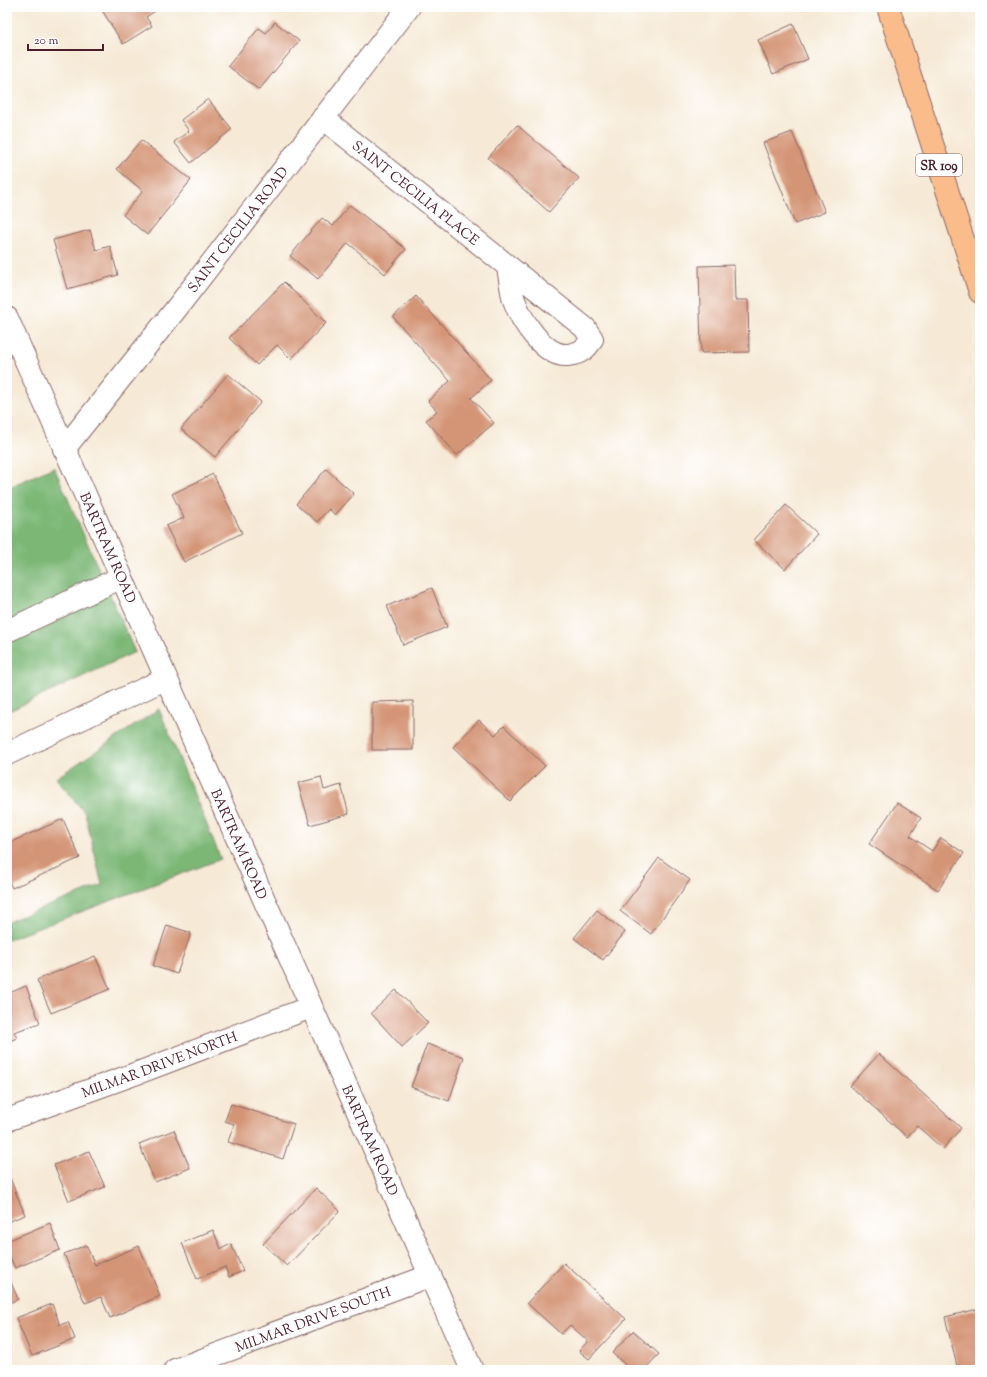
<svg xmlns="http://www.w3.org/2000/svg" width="987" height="1377" font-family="'Sorts Mill Goudy',serif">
<rect width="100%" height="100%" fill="#fff"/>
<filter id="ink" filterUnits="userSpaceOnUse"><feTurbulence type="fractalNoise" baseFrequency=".025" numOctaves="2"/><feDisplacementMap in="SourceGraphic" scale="8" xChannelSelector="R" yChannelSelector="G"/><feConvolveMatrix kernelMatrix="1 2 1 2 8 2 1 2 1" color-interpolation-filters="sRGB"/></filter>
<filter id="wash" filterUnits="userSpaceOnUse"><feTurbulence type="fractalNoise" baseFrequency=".012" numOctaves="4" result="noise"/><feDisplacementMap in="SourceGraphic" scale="16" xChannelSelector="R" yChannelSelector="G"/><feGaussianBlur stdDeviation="0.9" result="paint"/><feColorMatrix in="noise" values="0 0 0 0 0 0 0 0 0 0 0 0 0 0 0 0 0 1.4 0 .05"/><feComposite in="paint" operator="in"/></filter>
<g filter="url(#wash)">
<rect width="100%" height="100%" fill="#f6e9d5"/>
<g fill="#7cb776" stroke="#636b50">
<path d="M54,467L135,652L7,712V488Z"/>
<path d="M159,709L221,859L7,940V922L102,885L85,813L56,778Z"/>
</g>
<g id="blocks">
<g fill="#d49577">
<path d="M100,7H160V8L146,17L152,26L123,44Z"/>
<path d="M275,22L299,41L259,90L228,66L259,28L266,33Z"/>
<path d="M793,24L808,59L773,74L758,40Z"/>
<path d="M208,99L232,129L191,163L174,142L189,131L181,120Z"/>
<path d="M517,125L579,178L549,212L488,158Z"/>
<path d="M792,132L825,212L795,224L763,143Z"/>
<path d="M141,140L191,180L147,235L123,215L143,191L117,169Z"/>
<path d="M350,205L406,249L385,274L348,243L318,279L290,256L322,218L333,226Z"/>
<path d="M90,230L96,250L110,246L118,275L67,289L53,240Z"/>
<path d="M734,265L735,300H748L749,352L701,353L699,266Z"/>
<path d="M284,282L326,323L291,359L277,345L257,365L229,338Z"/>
<path d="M416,296L491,380L471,398L494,423L457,455L426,420L437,411L428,401L450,381L393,317Z"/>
<path d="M228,374L261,402L215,457L181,429Z"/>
<path d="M326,469L354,494L335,515L329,509L317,522L296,504Z"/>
<path d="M213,474L242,533L184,562L166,526L184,518L172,494Z"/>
<path d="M786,505L817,534L785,569L754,540Z"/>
<path d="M432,588L447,627L403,645L387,606Z"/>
<path d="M413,701V750H372V702Z"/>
<path d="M479,720L495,735L504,726L545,766L510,801L453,747Z"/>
<path d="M321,777L324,790L341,785L349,814L310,825L298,783Z"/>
<path d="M897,803L921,818L910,836L932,851L941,838L964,853L938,890L869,844Z"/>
<path d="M63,819L80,858L12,888L7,877V844Z"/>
<path d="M659,858L690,880L651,934L620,911Z"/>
<path d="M597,910L625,932L603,960L574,938Z"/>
<path d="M167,925L191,933L177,974L153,966Z"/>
<path d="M95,956L110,989L51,1013L37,980Z"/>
<path d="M26,986L40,1023L14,1032L17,1038L7,1042V994Z"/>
<path d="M396,990L428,1023L402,1047L371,1013Z"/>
<path d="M427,1044L464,1057L449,1101L411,1087Z"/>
<path d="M879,1054L961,1128L943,1149L917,1126L907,1137L850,1086Z"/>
<path d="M231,1104L294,1124L283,1159L228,1142L234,1124L225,1121Z"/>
<path d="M174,1130L190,1168L155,1182L139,1144Z"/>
<path d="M89,1151L105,1187L69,1201L54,1165Z"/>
<path d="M10,1178L25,1215L7,1222V1179Z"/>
<path d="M316,1188L340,1211L287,1266L263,1244Z"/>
<path d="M50,1223L60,1250L15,1268L7,1250V1241Z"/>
<path d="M213,1230L221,1249L231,1244L243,1271L229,1277L225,1267L197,1279L182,1243Z"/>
<path d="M86,1245L95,1265L139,1246L160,1296L110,1318L101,1297L85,1303L64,1254Z"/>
<path d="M564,1263L626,1319L589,1359L579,1351L588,1341L570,1325L561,1334L527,1303Z"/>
<path d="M7,1273L18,1299L7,1304Z"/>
<path d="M52,1304L60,1325L68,1322L75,1339L32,1356L16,1318Z"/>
<path d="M978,1309L980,1316V1365L958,1370L945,1317Z"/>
<path d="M633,1331L659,1354L644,1370H631L612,1353Z"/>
</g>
</g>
</g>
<g filter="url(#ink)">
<use href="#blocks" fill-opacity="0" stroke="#866666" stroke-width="1"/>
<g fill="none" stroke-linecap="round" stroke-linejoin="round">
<defs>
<g id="minor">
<path id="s1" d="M323,118L585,328L592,339C586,350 580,353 568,355C544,357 521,320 514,300C511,290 510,278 508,267"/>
<path id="s2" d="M7,318L472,1370"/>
<path id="s3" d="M64,449L176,309L409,7"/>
<path d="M7,631L120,578"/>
<path d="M7,754L165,679"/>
<path id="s4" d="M7,1120L143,1071L311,1007"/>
<path id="s5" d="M175,1370L429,1276"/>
</g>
<path id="major" d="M888,7L980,292"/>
</defs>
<use href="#minor" stroke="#866666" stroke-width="24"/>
<use href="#major" stroke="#866666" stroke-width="24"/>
<use href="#minor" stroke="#fff" stroke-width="22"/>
<use href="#major" stroke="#fabc8b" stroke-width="22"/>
</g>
</g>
<g text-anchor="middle" stroke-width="3.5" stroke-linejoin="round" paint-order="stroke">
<rect fill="#fff" stroke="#80626b" stroke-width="1" x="916" y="154" width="46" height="22" rx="3"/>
<g font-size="13" font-weight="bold" fill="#4a1f2b">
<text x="939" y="170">SR 109</text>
</g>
<g font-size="14" fill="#4a1f2b" stroke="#fff">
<text dy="5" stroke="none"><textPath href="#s1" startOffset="119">SAINT CECILIA PLACE</textPath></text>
<text dy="5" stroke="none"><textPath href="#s3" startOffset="280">SAINT CECILIA ROAD</textPath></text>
<text dy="5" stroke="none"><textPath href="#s2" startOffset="251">BARTRAM ROAD</textPath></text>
<text dy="5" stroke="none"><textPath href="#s2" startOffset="575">BARTRAM ROAD</textPath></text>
<text dy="5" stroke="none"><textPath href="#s4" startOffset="162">MILMAR DRIVE NORTH</textPath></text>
<text dy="5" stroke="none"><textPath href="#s2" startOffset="899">BARTRAM ROAD</textPath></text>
<text dy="5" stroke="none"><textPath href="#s5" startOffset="147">MILMAR DRIVE SOUTH</textPath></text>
</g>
</g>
<rect width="987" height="1377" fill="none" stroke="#fff" stroke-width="24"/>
<path d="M28 44v6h75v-6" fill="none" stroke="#4a1f2b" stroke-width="2"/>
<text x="34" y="44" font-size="12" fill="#4a1f2b" stroke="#ffffff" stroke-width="3" paint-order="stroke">20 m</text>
</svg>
